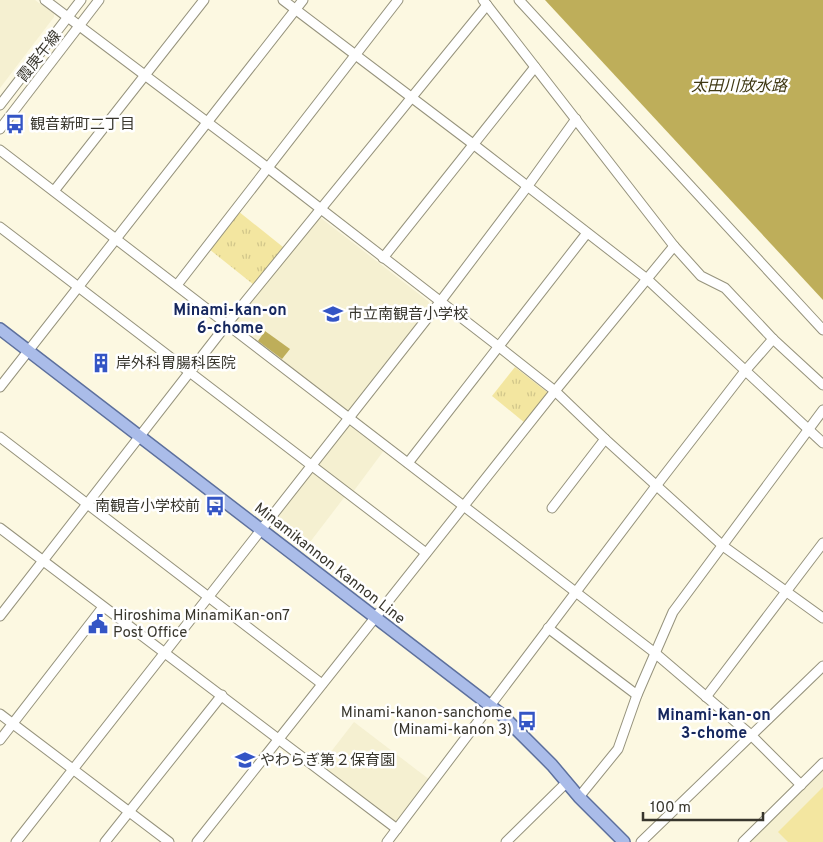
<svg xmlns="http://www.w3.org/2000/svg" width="823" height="842" font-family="Overpass,'Noto Sans JP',sans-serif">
<defs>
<pattern id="park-tufts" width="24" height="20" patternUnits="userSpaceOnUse" patternTransform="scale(1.25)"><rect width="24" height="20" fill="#f3e6a0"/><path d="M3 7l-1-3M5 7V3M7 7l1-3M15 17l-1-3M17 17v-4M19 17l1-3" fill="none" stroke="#d1c68a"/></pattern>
</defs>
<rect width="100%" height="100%" fill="#fcf8e1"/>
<g fill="#f5f0d1">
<path d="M0,0H35L54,14V17L0,88Z"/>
<path d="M318,218H321L428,301L431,306L350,410H345L235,326V321Z"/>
<path d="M348,421L385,449L353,492L316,463Z"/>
<path d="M309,470H314L346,495L307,546L274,521V517Z"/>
<path d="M354,722L430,780L396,825L320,766Z"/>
<path d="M823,766V842H746Z"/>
</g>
<path fill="#f3e6a0" d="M823,787V842H788L778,832Z"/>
<g fill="url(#park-tufts)">
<path d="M238,211L283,247L254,285L209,249Z"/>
<path d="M515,367L547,392L548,394L525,423L492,396Z"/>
</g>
<g fill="#beae5a">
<path d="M545,0H823V300Z"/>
<path d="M265,331L290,349L282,359L258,341Z"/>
</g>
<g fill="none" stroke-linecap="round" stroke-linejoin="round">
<defs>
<g id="minor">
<path d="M45,0L268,168L498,346L555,391L605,439L723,546L823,618"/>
<path d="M283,0L473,144L647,279L823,443"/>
<path d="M483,0L674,246L701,276L725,288L773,339L823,385"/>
<path d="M519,0L823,330"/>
<path d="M0,105L81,0"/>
<path d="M0,129L99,0"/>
<path d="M0,150L655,653L751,735L801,785"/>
<path d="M54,191L204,0"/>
<path d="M0,227L426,553"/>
<path d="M383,258L535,67"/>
<path d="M177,285L398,0"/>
<path d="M0,387L303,0"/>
<path d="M0,437L322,684"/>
<path d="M408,463L587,233"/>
<path d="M552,508L605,439"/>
<path d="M0,528L397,829"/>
<path d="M0,616L227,324L487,5"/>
<path d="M548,628L637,695"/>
<path d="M706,697L823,543"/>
<path d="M0,714L169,842"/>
<path d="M0,740L103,607"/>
<path d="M579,797L618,749L637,695L673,612L823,410"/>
<path d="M16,842L440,302L527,187L576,119"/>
<path d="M105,842L222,695"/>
<path d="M197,842L555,391L674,246"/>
<path d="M387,842L656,486L745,371L773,339"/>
<path d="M506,842L567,782"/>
<path d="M641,842L823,666"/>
<path d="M743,842L823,763"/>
</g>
<path id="major" d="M0,329L501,714L552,765L579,797L624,842"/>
</defs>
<use href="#minor" stroke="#96937d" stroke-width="11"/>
<use href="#major" stroke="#5d709d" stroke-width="14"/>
<use href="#minor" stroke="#fff" stroke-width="9"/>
<use href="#major" stroke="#aabce9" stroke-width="11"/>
</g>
<defs>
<symbol id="bus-bare" viewBox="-9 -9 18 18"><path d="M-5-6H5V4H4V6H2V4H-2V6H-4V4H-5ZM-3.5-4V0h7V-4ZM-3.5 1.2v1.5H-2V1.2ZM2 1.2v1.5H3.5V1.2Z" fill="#3455c5" stroke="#fff" stroke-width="2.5" paint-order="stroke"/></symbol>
<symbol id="school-bare" viewBox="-9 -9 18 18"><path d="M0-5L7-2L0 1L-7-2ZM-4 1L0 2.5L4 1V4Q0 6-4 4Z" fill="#3455c5" stroke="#fff" stroke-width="2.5" paint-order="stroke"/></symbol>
<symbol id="building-bare" viewBox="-9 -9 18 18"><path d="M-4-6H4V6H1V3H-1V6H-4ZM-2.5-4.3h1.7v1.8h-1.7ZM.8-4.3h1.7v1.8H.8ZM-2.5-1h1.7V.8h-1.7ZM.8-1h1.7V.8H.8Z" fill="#3455c5" stroke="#fff" stroke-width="2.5" paint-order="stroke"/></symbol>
<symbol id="civic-bare" viewBox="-9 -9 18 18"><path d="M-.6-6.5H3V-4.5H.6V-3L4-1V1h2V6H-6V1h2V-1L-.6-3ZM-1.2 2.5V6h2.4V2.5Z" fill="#3455c5" stroke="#fff" stroke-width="2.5" paint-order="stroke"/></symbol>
</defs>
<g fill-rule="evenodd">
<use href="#bus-bare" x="1" y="110" width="28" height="28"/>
<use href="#school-bare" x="319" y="300" width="28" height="28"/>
<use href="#building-bare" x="87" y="349" width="28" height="28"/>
<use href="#bus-bare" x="201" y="492" width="28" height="28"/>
<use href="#civic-bare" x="84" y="610" width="28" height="28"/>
<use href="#bus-bare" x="513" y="707" width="28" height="28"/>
<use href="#school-bare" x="231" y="746" width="28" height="28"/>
</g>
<g text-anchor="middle" stroke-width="5" stroke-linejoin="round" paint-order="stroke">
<g font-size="15" fill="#38362d" stroke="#fff">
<text transform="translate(39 56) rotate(-52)" y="5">霞庚午線</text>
<text transform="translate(330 563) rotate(38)" y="5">Minamikannon Kannon Line</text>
</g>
<g font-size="15" fill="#38362d" stroke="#fff" text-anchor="start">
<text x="30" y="129">観音新町二丁目</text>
<text x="348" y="319">市立南観音小学校</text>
<text x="116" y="368">岸外科胃腸科医院</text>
<text x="200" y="511" text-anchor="end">南観音小学校前</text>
<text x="113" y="620">Hiroshima MinamiKan-on7<tspan x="113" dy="17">Post Office</tspan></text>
<text x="512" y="717" text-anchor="end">Minami-kanon-sanchome<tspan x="512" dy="17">(Minami-kanon 3)</tspan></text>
<text x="260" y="765">やわらぎ第２保育園</text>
</g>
<g font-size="16" font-style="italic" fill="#3f3813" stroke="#fff">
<text x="739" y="91">太田川放水路</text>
</g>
<g font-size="16" font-weight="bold" fill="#16275e" stroke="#fff">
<text x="230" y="315">Minami-kan-on<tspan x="230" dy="18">6-chome</tspan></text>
<text x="714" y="720">Minami-kan-on<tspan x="714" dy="18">3-chome</tspan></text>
</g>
</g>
<path d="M643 812v8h120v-8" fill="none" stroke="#38362d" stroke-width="2.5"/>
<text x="650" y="812" font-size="15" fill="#38362d" stroke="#ffffff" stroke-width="4" paint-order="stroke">100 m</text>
</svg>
